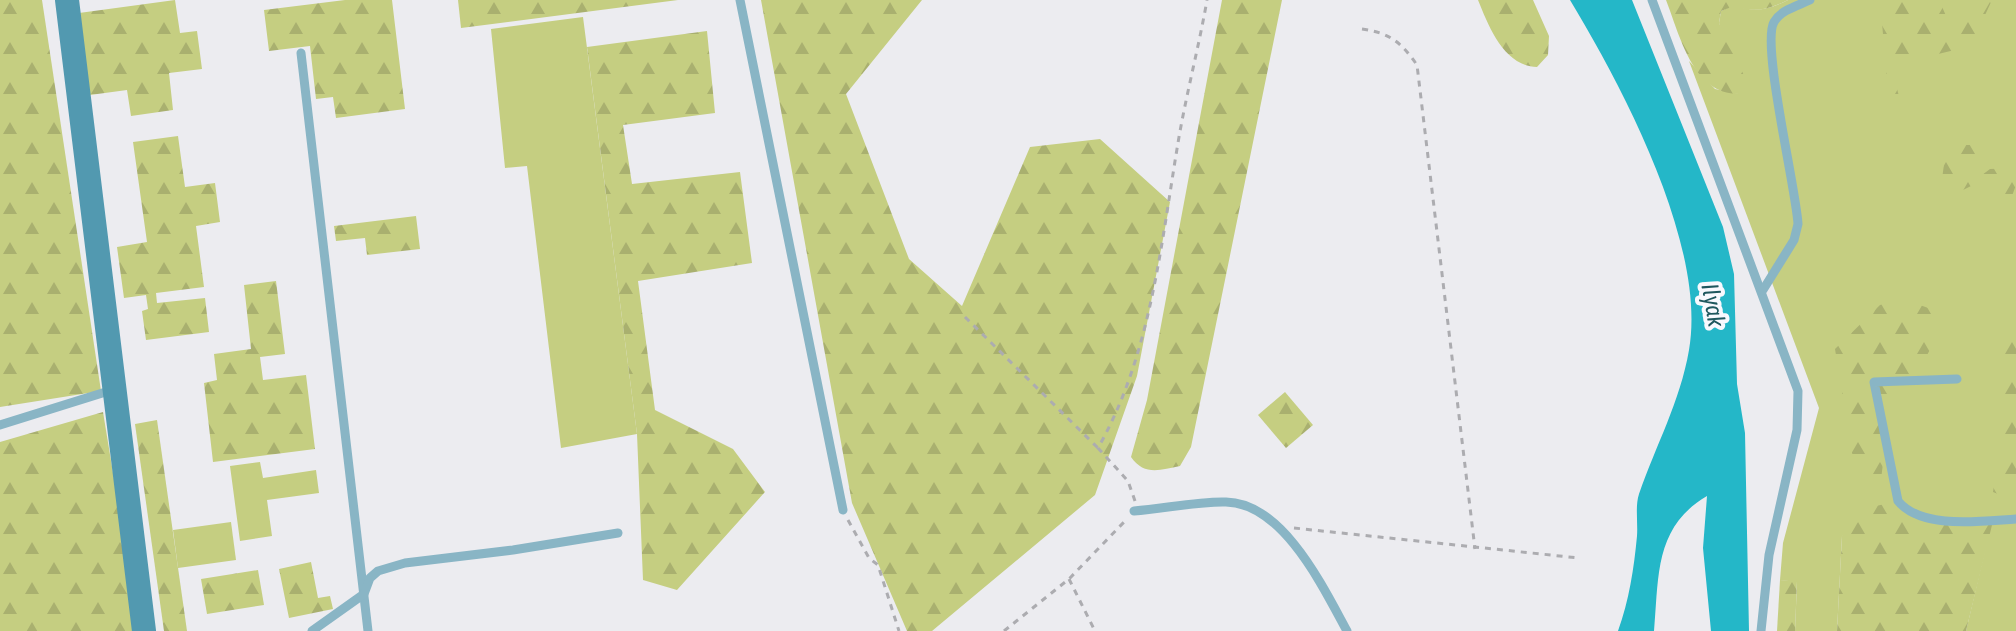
<svg xmlns="http://www.w3.org/2000/svg" width="2016" height="631" font-family="'Asap Condensed',sans-serif">
<defs>
<pattern id="forest-firs" width="22" height="20" patternUnits="userSpaceOnUse" patternTransform="scale(2)"><rect width="22" height="20" fill="#c5ce81"/><path d="M5 1l3.5 6h-7zM16 11l3.5 6h-7z" fill="#a9b06f"/></pattern>
</defs>
<rect width="100%" height="100%" fill="#ececf0"/>
<g fill="#c5ce81">
<path d="M1788,0H2016V631H1966L1992,521L1842,536L1837,631H1795L1797,582L1780,580L1783,543L1819,408L1689,61L1715,89L1740,94L1719,23L1721,11L1734,5C1754,13 1768,10 1788,0Z"/>
<path d="M583,17L637,434L561,448L527,166L505,168L491,29Z"/>
<path d="M260,462L263,478L316,470L319,493L267,500L272,536L240,541L230,466Z"/>
<path d="M231,522L236,560L178,568L173,530Z"/>
</g>
<g fill="url(#forest-firs)">
<path d="M0,0H42L101,391L0,407Z"/>
<path d="M175,0L180,33L197,31L202,69L169,73L173,110L131,116L127,90L90,95L79,13Z"/>
<path d="M345,0H392L405,109L336,118L333,97L316,99L310,46L269,51L264,10Z"/>
<path d="M458,0H678L461,28Z"/>
<path d="M761,0H922L846,94L909,259L962,306L1030,147L1100,139L1170,202L1137,376L1095,495L932,631H907L852,503Z"/>
<path d="M1222,0H1282L1191,447L1180,466C1160,470 1144,476 1131,457L1147,400Z"/>
<path d="M1478,0H1533L1549,36L1548,55L1537,67C1504,66 1489,27 1478,0Z"/>
<path d="M1666,0H1788C1768,10 1754,13 1734,6L1721,11L1719,23L1749,86L1740,94C1693,95 1680,36 1666,0Z"/>
<path d="M1880,0H1939L1947,18V28L1957,30L1967,21L1966,0H1992L1973,41L1967,47L1897,64C1889,84 1907,100 1898,118L1890,114Z"/>
<path d="M707,31L715,113L623,125L632,184L740,172L752,263L638,281L655,410L733,449L765,492L677,590L643,580L637,434L587,47Z"/>
<path d="M178,136L185,187L215,183L220,222L196,226L204,287L156,293L157,303L205,298L209,332L146,340L142,311L148,309L146,295L124,298L117,247L147,242L133,142Z"/>
<path d="M1951,145H1972L1985,149L1986,163L1976,173L1978,178L1990,169L2013,168L2016,185L2012,196L1999,198L1994,187L1981,181L1957,193L1945,192L1941,187L1946,149Z"/>
<path d="M416,216L420,249L367,255L365,238L336,241L334,226Z"/>
<path d="M276,281L285,354L260,357L263,380L306,375L315,449L213,462L204,383L217,380L214,354L251,349L244,285Z"/>
<path d="M1897,300C1909,303 1932,305 1938,316C1948,334 1904,391 1890,403L1881,480L1875,484L1860,473L1852,453L1835,349L1880,305Z"/>
<path d="M2013,326L2016,328V490L2003,496L1993,492L2004,423L1998,343L2003,327Z"/>
<path d="M1285,392L1313,425L1286,448L1258,415Z"/>
<path d="M103,412L139,631H0V442Z"/>
<path d="M157,420L187,631H164L135,424Z"/>
<path d="M1898,501L1923,516L1993,521L1966,631H1837L1842,536L1876,506Z"/>
<path d="M311,562L318,598L330,596L333,609L289,618L279,569Z"/>
<path d="M258,570L264,605L207,614L201,579Z"/>
<path d="M1780,580L1797,581L1795,631H1777Z"/>
</g>
<path fill="#24b7c8" d="M1570,0H1632L1723,227L1734,274L1737,384L1745,433L1749,631H1711L1703,548L1707,496C1654,527 1659,577 1654,631H1618C1629,601 1634,568 1637,536C1638,522 1635,506 1639,494C1656,445 1680,402 1689,350C1707,246 1623,88 1570,0Z"/>
<g fill="none" stroke-linecap="round" stroke-linejoin="round">
<g stroke="#acacb0" stroke-width="3" stroke-dasharray="6 6" stroke-linecap="butt">
<path d="M1362,29C1390,33 1401,42 1417,65L1475,549"/>
<path d="M965,317L1098,448"/>
<path d="M1135,501L1128,481L1098,448C1152,353 1161,242 1179,137C1187,91 1199,46 1207,0"/>
<path d="M848,520L869,558L878,565L899,631"/>
<path d="M1294,528L1579,558"/>
<path d="M1069,579L1095,631"/>
<path d="M1004,631L1069,579L1125,521"/>
</g>
<g stroke="#89b5c5" stroke-width="9">
<path d="M740,0L843,510"/>
<path d="M1652,0L1798,391L1797,430L1769,555L1761,631"/>
<path d="M301,53L368,631"/>
<path d="M1763,290L1794,240L1798,224C1796,188 1761,44 1774,22C1781,10 1797,6 1810,0"/>
<path d="M1957,379L1874,382L1898,501C1922,530 1982,521 2016,519"/>
<path d="M0,425L112,390"/>
<path d="M1134,511C1163,509 1198,501 1226,502C1283,503 1323,587 1347,631"/>
<path d="M312,631L364,594L370,578L378,571L405,563L513,550L618,533"/>
</g>
<path stroke="#5299b0" stroke-width="24" d="M67,0L144,631"/>
</g>
<g text-anchor="middle" stroke-width="8" stroke-linejoin="round" paint-order="stroke">
<g font-size="24" font-style="italic" fill="#1f575e" stroke="#f9f9fe">
<text transform="translate(1713 305) rotate(80)" y="8">Ilyak</text>
</g>
</g>
</svg>
